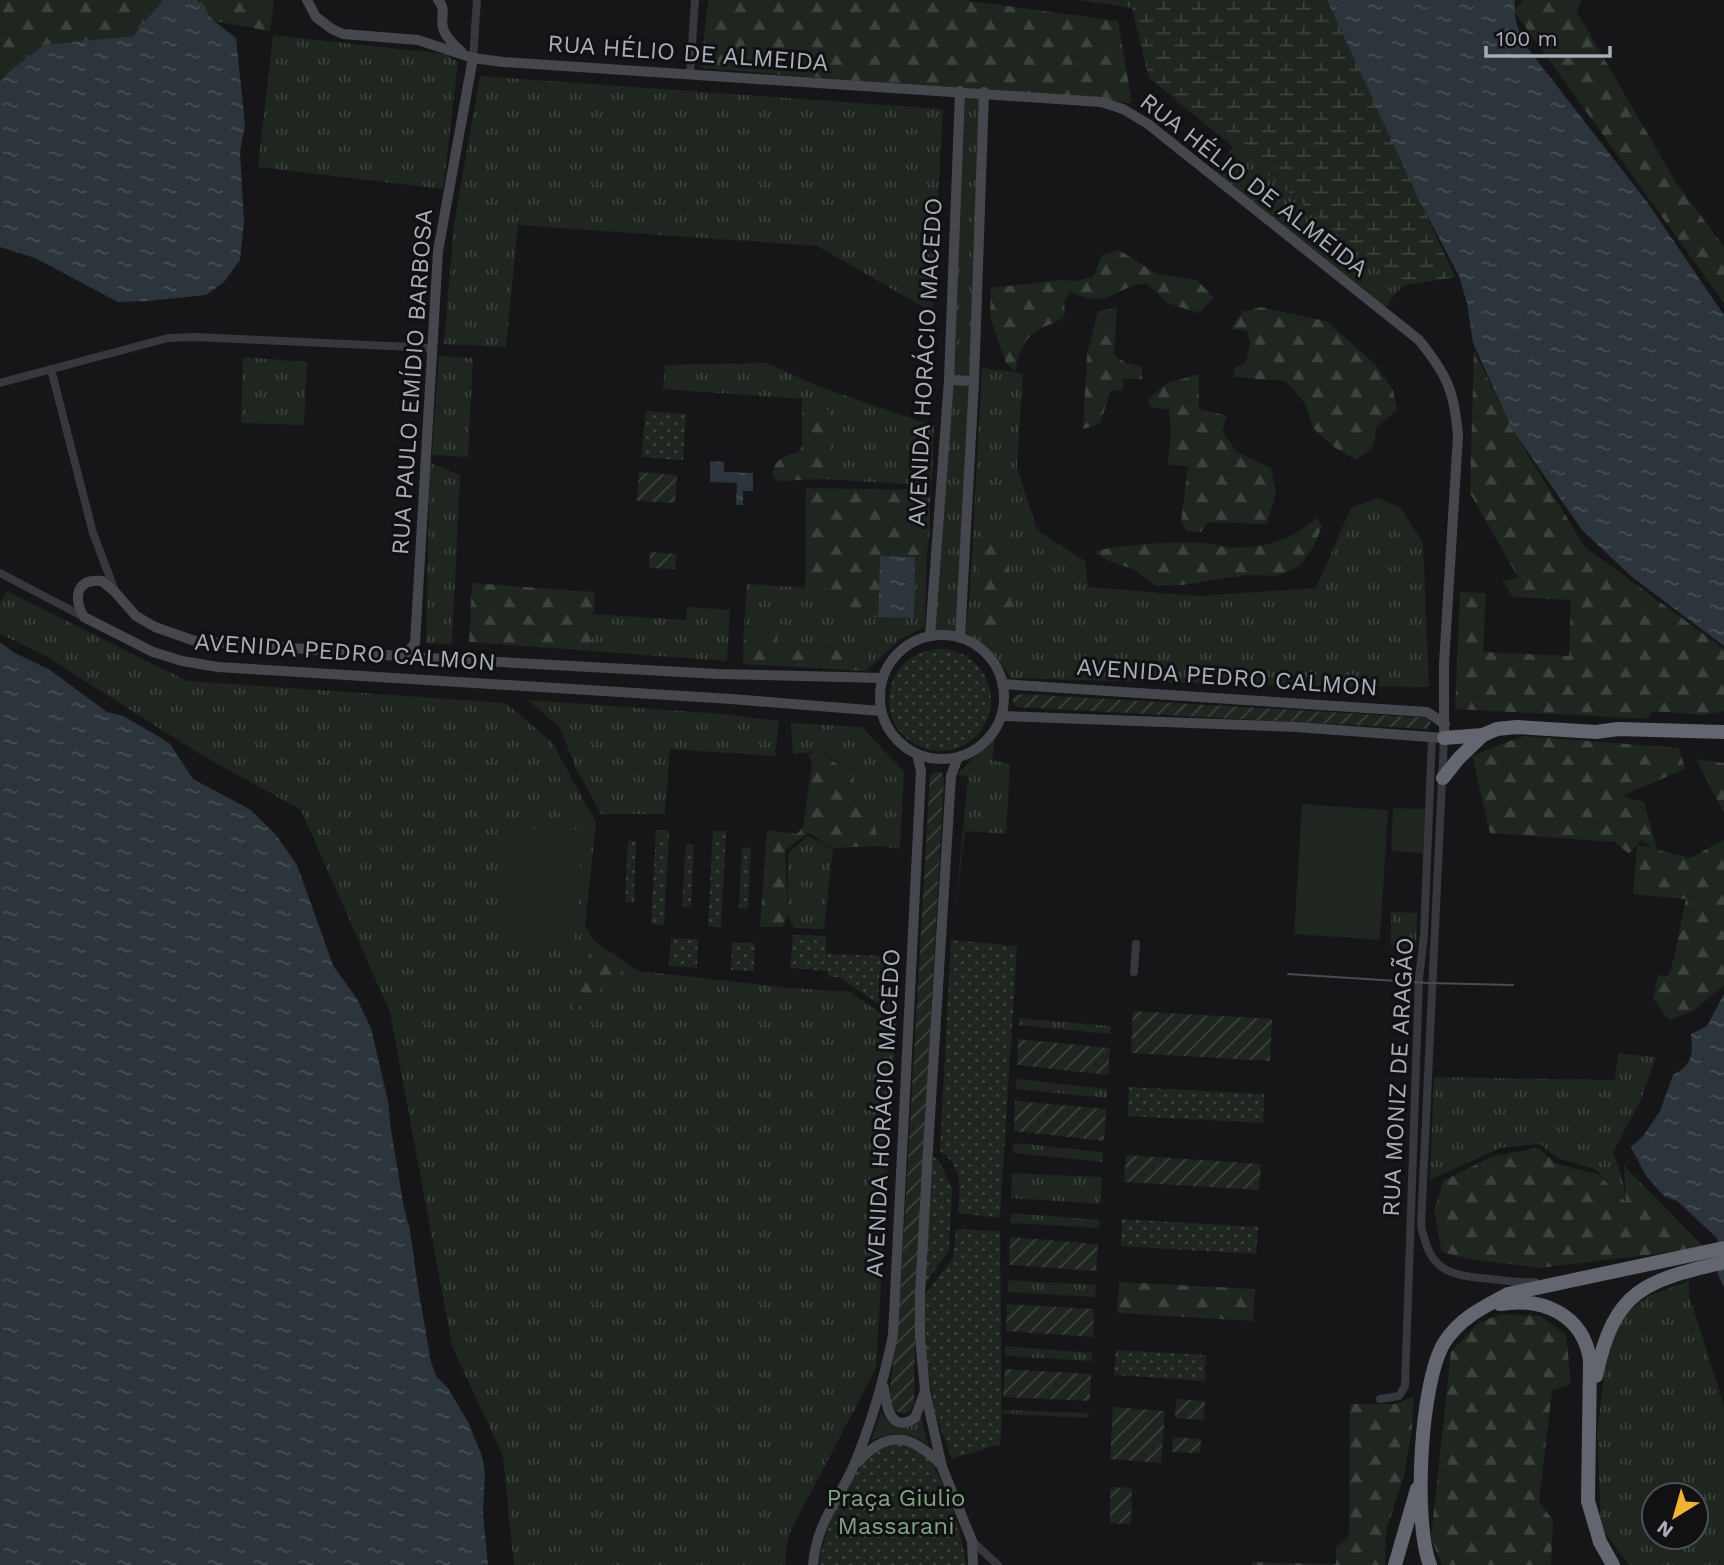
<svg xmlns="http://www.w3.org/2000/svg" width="1724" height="1565" font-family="'Work Sans',sans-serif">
<defs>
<pattern id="grass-tufts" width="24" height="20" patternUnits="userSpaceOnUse" patternTransform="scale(1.75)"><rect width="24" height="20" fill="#1e261f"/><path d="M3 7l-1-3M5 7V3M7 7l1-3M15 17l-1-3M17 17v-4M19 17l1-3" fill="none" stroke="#3c433d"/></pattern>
<pattern id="forest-firs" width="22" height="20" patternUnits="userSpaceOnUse" patternTransform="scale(1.75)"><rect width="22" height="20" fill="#1e261f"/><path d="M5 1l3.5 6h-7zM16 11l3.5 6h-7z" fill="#3c433d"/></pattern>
<pattern id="wetland-marsh" width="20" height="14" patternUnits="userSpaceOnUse" patternTransform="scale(1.75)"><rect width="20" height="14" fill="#1e261f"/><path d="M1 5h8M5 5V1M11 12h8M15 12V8" fill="none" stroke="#3c433d"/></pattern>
<pattern id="park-dots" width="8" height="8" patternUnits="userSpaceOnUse" patternTransform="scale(1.75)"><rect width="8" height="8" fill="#1e261f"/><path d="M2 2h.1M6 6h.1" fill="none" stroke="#3c433d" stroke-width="1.8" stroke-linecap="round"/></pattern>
<pattern id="garden-furrows" width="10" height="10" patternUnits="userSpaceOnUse" patternTransform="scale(1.75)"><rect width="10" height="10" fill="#1e261f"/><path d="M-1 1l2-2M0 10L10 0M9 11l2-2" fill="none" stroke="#3c433d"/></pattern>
<pattern id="water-ripples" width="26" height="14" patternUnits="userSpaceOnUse" patternTransform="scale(1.75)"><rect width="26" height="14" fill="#2c353c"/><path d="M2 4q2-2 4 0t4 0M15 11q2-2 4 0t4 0" fill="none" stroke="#485056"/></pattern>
</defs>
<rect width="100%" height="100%" fill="#161618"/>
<g fill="url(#grass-tufts)" fill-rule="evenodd">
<path d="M273,35L445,54L458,62L443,189L258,167Z"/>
<path d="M480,76L943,109L932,312L817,246L518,225L506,347L444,344L454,224Z"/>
<path d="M960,91L984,92L960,638L945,635L930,636Z"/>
<path d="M1234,147L1405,282L1385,308L1214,173Z"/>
<path d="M439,356L473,358L468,457L432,455Z"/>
<path d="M243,357L307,362L304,425L241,423Z"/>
<path d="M767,363L820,387L934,426L932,481L925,485L821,479L834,428L802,399L663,389L665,365Z"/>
<path d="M982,368L1023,373L1017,467L1037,530L1085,561L1088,587L1198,596L1316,588L1351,508L1378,498L1400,507L1423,543L1429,687L1297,686L1011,678L995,655L965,632L970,593Z"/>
<path d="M430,463L460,475L452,644L426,643Z"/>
<path d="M927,552L925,627L899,640L866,671L867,650L777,644V629L744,627L747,584L840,590L844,614L913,618L915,557Z"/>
<path d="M7,591L187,681L506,703L552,742L596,823L585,925L594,941L639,971L792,988L850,992L896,1024L876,1368L788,1536L785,1565H514L503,1456L452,1346L390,1012L301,810L203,756L44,655L0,634V601Z"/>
<path d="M687,607L730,610L727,661L591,651L594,614L686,620Z"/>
<path d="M528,700L723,714L779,721L775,756L670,749L665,814H601L575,766L560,728Z"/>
<path d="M791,723L862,727L904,772L900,849L879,846L870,808L832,758L818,751L793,754Z"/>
<path d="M996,733L992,760L1010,764L1006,834L965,831L955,914L968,776L957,775Z"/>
<path d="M808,836L833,848L824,929L794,928L788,915V853Z"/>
<path d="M1391,912L1417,913L1416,949L1391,947Z"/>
<path d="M1019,1018L1111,1026L1110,1034L1018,1025Z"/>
<path d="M1618,1053L1656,1057L1641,1100L1613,1152L1622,1178L1626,1202L1595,1169L1557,1158L1540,1144L1500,1148L1430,1180L1434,1077L1615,1080Z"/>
<path d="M1016,1079L1107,1089V1098L1016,1089Z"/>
<path d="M1013,1143L1103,1152V1162L1013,1153Z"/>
<path d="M1012,1173L1102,1177L1100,1204L1011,1198Z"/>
<path d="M1011,1213L1100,1220L1099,1228L1010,1223Z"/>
<path d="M1008,1280L1096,1285L1095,1297L1008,1292Z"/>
<path d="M1689,1281V1295L1724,1406V1565H1629L1601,1527L1597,1431L1609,1341L1625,1314L1648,1296ZM1654,1495H1696V1537H1654Z"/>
<path d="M1005,1346L1092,1353V1361L1005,1356Z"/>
<path d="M1003,1410L1089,1413V1418L1003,1414Z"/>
<path d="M881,1412L889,1423L900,1427L921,1416L928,1445C911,1431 890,1431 871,1441Z"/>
</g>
<g fill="url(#forest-firs)">
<path d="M0,0H163L133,36L44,45L11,70L0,81Z"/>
<path d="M197,0H274L270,31L214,21Z"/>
<path d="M708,0H963L1118,21L1132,103L701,68Z"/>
<path d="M1523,0H1581L1577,12L1675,181L1724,247V303L1514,11Z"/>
<path d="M1119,250L1157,274L1197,280L1214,298L1198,313L1168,303L1147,284C1126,283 1111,301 1093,299C1085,298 1077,294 1070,292L1064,302L1065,315C1058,322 1054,323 1046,326C1024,335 1019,351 1015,372L1006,363L990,317L991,288L1059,280L1078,281L1094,276L1102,255Z"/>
<path d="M1261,307L1326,321L1374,363L1393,390L1397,410L1376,427C1375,444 1372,452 1355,459L1334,447L1313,428L1305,403L1285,381L1233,377L1235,368L1246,362L1250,342L1247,331L1231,329L1242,312Z"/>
<path d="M1117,308L1114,355L1126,363L1142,367V379H1123V389L1110,392L1100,424L1083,429L1087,355L1098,311Z"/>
<path d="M1474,350L1512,429L1585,547L1724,649V711L1704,715L1652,711L1647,719L1455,709L1460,592L1486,593L1483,652L1569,656L1571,600L1513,597L1502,581L1518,577L1470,493Z"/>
<path d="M1199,374V409L1227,416L1222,431L1237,452L1271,468L1276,492L1267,524L1207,522L1201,532L1187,531L1181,522L1188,467L1168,464L1171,431L1169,409L1152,408L1147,400L1168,383Z"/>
<path d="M802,399C810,402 821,405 828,410C842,421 825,464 821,479L780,481L772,475C775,459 783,456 799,452L802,446Z"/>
<path d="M806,488L930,490V531L927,552L915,557L880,556L878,617L843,614L840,590L805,588Z"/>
<path d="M1317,518L1322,527L1313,547L1300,566L1277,576L1247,575L1182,585L1156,586L1135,570L1107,560L1093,552C1118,544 1180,541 1206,543C1213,544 1220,547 1228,547C1263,550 1291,540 1317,518Z"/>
<path d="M977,537L1005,540C1009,569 1017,602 1006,629L982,625Z"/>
<path d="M472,583L595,592L591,651L469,642Z"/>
<path d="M744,627L778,629L777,644L867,650L866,671L743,664Z"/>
<path d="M1523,736L1679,748L1685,769L1621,796L1644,802L1657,850L1691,858L1724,839V985L1693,1011L1669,1020L1653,999L1658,976L1669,975L1674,958L1686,899L1633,894L1637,845L1653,848L1641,840L1629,854L1615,842L1490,833L1472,756Z"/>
<path d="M818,751C839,762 860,786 870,808C874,820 876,834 879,846L833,848L809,833L785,850L788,915L783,927H760L767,830L797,834L803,827L812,764L808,754Z"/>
<path d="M1696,759L1724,763V813Z"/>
<path d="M594,941L630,965L569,1015Z"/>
<path d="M1538,1148L1555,1163L1598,1174L1626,1202L1624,1166L1705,1248L1539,1268L1470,1259L1442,1252L1434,1212L1443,1181L1491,1157Z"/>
<path d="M1119,1282L1255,1289L1253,1321L1117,1313Z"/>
<path d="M1502,1314L1540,1316L1566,1335L1571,1384L1552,1391L1539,1502L1553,1520L1551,1565H1442L1431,1538L1451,1352L1478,1323Z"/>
<path d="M1414,1396L1412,1428L1404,1476L1386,1531L1385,1565H1252V1562L1336,1564V1548L1349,1536L1350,1404H1396Z"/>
</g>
<path fill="url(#wetland-marsh)" d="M1078,0H1327L1455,277L1403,286L1149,78L1132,8Z"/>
<g fill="url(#park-dots)">
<path d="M645,411L686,414L683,460L642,457Z"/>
<circle cx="940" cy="700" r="51"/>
<path d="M656,830H669L664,925L651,924Z"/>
<path d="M713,831H726L721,927L708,926Z"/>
<path d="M628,841H636L634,903L625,902Z"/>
<path d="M686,844L694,845L691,907L682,906Z"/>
<path d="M742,847L751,848L748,909L739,908Z"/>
<path d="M793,935L826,936V954L891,956L890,1011L838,977H828V971L790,968Z"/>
<path d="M671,938L698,939L697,968L669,966Z"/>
<path d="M951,940L1017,946L1000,1218L958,1213C960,1186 964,1168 940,1151Z"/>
<path d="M732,942L755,943L754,971L731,970Z"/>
<path d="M1129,1087L1264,1094L1263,1123L1128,1116Z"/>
<path d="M930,1154L939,1161L952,1188L949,1250L924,1285Z"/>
<path d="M1122,1219L1258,1227L1256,1254L1121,1246Z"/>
<path d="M956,1229L1000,1231L1002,1424L1000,1444L952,1459L935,1413L925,1349L924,1296L953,1258Z"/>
<path d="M1116,1350L1206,1355L1205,1381L1114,1375Z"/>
<path d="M887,1444C894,1444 902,1443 909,1445C941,1452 963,1536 966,1565H819C822,1537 845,1481 865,1461C871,1454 880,1450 887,1444Z"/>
</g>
<g fill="url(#garden-furrows)">
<path d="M639,472L677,475L675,503L637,501Z"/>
<path d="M650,552L676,554L675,569L649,568Z"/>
<path d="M1023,694L1429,718L1431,724L1427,729L1016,707L1012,700L1016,695Z"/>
<path d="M937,771L942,773L944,779L916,1284L914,1403L910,1411L904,1414L893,1410L889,1401L901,1281L930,775Z"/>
<path d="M1133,1011L1272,1019L1270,1061L1131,1053Z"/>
<path d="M1018,1039L1110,1048L1108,1075L1017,1065Z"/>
<path d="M1015,1101L1106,1109L1104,1141L1014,1131Z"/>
<path d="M1126,1155L1261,1164L1259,1190L1124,1182Z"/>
<path d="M1010,1237L1098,1244L1096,1271L1009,1265Z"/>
<path d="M1007,1304L1094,1309L1093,1337L1006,1331Z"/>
<path d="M1005,1369L1091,1374L1090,1401L1003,1397Z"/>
<path d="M1176,1399L1205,1401L1204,1420L1175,1418Z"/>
<path d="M1113,1407L1165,1411L1161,1463L1110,1459Z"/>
<path d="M1173,1437L1201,1439L1200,1453L1172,1452Z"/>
<path d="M1110,1487L1132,1488L1131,1524L1110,1523Z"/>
</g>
<g fill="#1e261f">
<path d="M1302,804L1388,810L1380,940L1294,934Z"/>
<path d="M1393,808L1425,809L1423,853L1391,851Z"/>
<path d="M508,829L583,830L574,950L506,949Z"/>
</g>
<g fill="url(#water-ripples)">
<path d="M163,0H197L214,21L236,38L245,124L240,152L244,222L240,260L224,282L206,295L148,301L118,302L35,258L0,247V81L11,70L44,45L133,36Z"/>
<path d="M1327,0H1515C1513,19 1519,34 1529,50L1647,202L1724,315V646L1632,577L1582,530L1512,429L1473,343L1467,303L1459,276L1419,200Z"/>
<path d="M710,461L724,462V472L753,473V491H743V505H736L737,483L710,482Z"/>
<path d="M880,556L915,557L914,618L878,617Z"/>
<path d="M0,642L13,652L50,670L107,712L123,716L163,739L170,744L193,779L251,810L276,835L297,865L333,965L357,999L371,1028L388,1101L391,1130L404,1208L410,1230L417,1281L431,1362L436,1376L448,1388L468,1422L482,1456L485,1473L483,1513L488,1565H0Z"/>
<path d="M1724,994V1288L1716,1270L1720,1245L1716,1237L1677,1201L1664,1196L1646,1176L1631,1147L1643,1136L1660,1111L1673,1075C1693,1064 1693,1055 1691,1034L1707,1026Z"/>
</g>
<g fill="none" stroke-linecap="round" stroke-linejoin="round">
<g stroke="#37383d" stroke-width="8">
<path d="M473,58L477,0"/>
<path d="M690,75L695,0"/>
<path d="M51,369L93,533L115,591"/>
<path d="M0,383L168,338L195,337L433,348"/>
<path d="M0,573L84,617"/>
<path d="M1444,738L1421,1225C1430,1271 1447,1275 1491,1279C1506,1281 1521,1283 1535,1282"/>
<path d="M1134,972L1136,944"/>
<path d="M1380,1399L1399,1396L1405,1386L1419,978L1424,935L1432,738"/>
<path d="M972,1541L998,1565"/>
</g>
<g stroke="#45474d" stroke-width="10">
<path d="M307,0L316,17L332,29L343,34L418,40L473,58L503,62L1101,102L1123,109L1148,124L1419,340C1447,375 1454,390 1458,435L1444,664V738L1296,727L1002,716"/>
<path d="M438,0C447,10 440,17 443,28C445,36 455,46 461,51"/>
<path d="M949,380L974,381"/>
<circle cx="942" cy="697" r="62"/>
<path d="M930,636L949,380L960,91"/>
<path d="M960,638L974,381L984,92"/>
<path d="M403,657L415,643L438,251L473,58"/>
<path d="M1002,684L1427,712L1445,724"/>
<path d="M881,711L731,699L218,667L182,661L153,652L84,617C73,598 76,578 102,581L115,592L136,616L155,627L195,641L427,658L718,674L882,678"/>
<path d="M958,757L951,776L928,1149L920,1295V1337L925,1391L942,1467L972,1541L973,1565"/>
<path d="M884,1388C886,1405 890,1434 915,1418L925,1391"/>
<path d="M858,1462C887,1429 912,1434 941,1465"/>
<path d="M813,1565C817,1521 838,1502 854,1465C872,1422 884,1380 893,1335L921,771L917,754"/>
</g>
<g stroke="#63666e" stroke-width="14">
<path d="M1444,738L1483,735L1497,729L1517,727L1596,732L1618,729L1724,732"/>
<path d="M1443,778L1459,758L1483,735"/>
<path d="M1500,1304C1542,1297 1583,1314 1590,1360L1588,1501L1600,1542L1613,1565"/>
<path d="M1596,1376C1614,1289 1645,1281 1724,1262"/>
<path d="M1395,1565L1417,1489"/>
<path d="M1430,1565C1413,1522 1420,1383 1444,1343C1459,1319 1483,1307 1508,1294L1724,1248"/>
</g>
<path stroke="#4a4c52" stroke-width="2" d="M1288,974L1429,983L1513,985"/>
</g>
<g text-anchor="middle" stroke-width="6" stroke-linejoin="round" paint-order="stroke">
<g font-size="24" fill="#a8adb8" stroke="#111113">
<text transform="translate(688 53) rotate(4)" y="8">RUA HÉLIO DE ALMEIDA</text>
<text transform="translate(1254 185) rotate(38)" y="8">RUA HÉLIO DE ALMEIDA</text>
<text transform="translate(925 362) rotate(-87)" y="8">AVENIDA HORÁCIO MACEDO</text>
<text transform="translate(412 382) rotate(-86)" y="8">RUA PAULO EMÍDIO BARBOSA</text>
<text transform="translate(345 652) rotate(4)" y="8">AVENIDA PEDRO CALMON</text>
<text transform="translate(1227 677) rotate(4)" y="8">AVENIDA PEDRO CALMON</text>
<text transform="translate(1398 1077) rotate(-87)" y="8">RUA MONIZ DE ARAGÃO</text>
<text transform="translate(883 1113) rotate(-87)" y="8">AVENIDA HORÁCIO MACEDO</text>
</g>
<g font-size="24" fill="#7fa381" stroke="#111113">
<text x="896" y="1506">Praça Giulio<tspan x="896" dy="28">Massarani</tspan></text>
</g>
</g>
<g transform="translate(1675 1516) rotate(217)"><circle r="33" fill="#111113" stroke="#4d4f55" stroke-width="2"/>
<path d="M0-5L12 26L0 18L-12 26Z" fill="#f2b134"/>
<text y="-10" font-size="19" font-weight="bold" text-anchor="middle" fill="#a8adb8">N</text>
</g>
<path d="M1486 46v10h124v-10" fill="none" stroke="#a8adb8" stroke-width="3.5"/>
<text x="1496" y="46" font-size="21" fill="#a8adb8" stroke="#111113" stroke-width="5" paint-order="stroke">100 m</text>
</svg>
